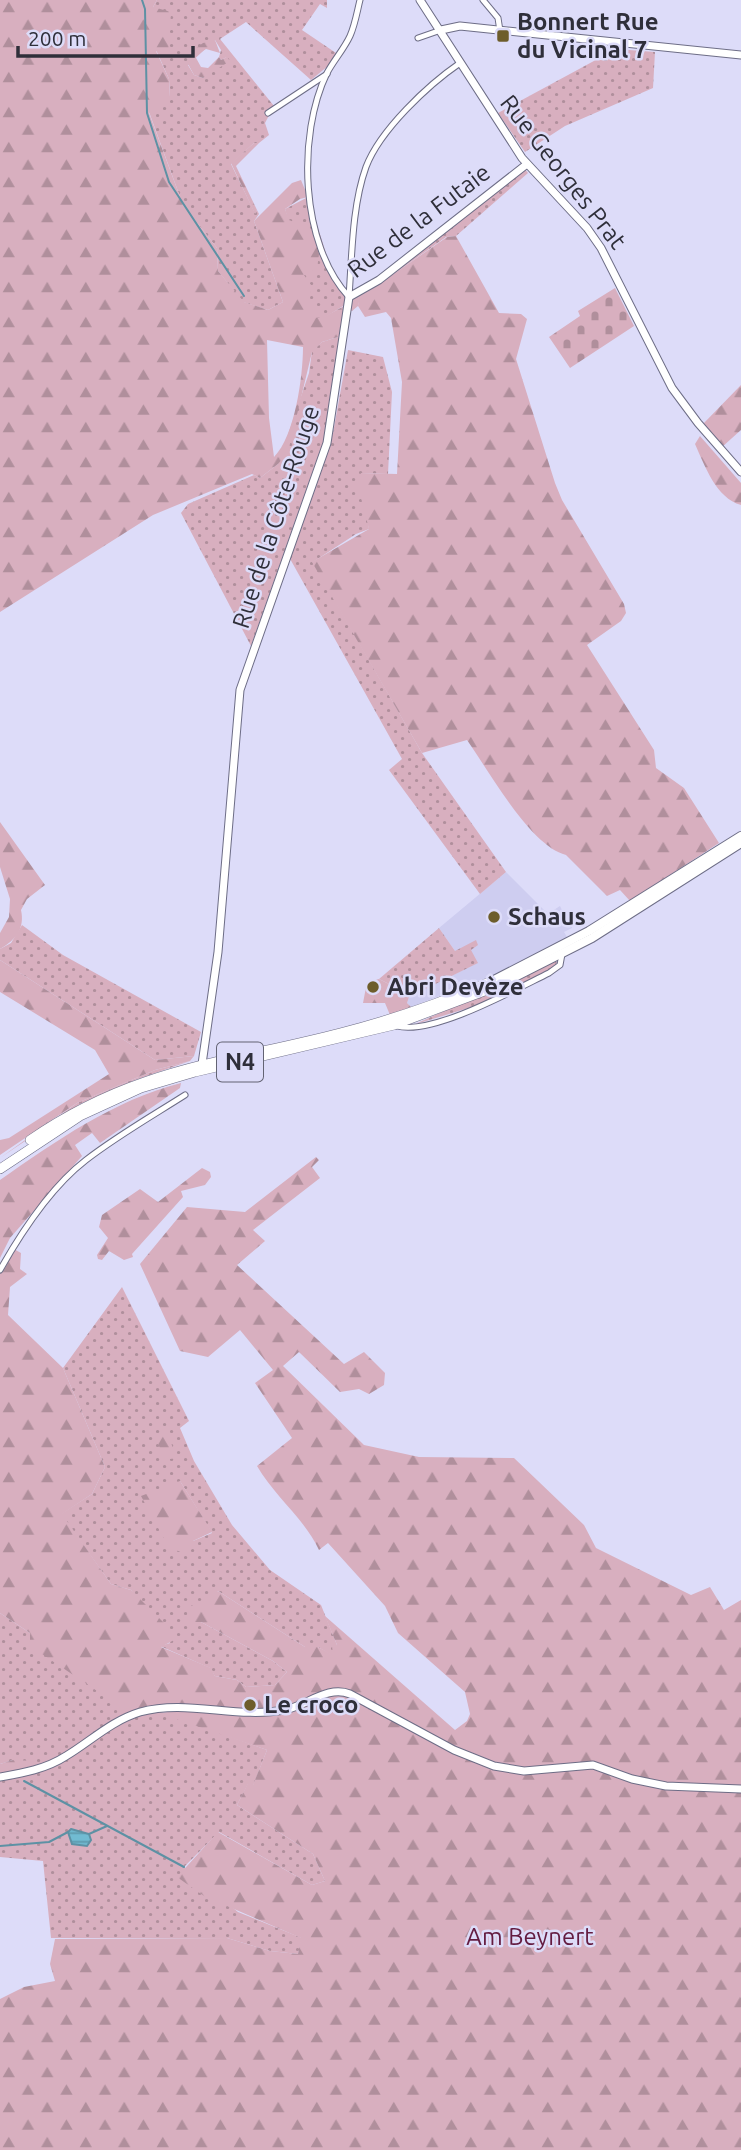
<svg xmlns="http://www.w3.org/2000/svg" width="741" height="2150" font-family="Ubuntu,sans-serif">
<defs>
<pattern id="grass-dots" width="8" height="8" patternUnits="userSpaceOnUse" patternTransform="scale(1.75)"><rect width="8" height="8" fill="#d8afbf"/><path d="M2 2h.1M6 6h.1" fill="none" stroke="#b08f9c" stroke-width="1.8" stroke-linecap="round"/></pattern>
<pattern id="forest-firs" width="22" height="20" patternUnits="userSpaceOnUse" patternTransform="scale(1.75)"><rect width="22" height="20" fill="#d8afbf"/><path d="M5 1l3.5 6h-7zM16 11l3.5 6h-7z" fill="#b08f9c"/></pattern>
<pattern id="cemetery-stones" width="16" height="16" patternUnits="userSpaceOnUse" patternTransform="scale(1.75)"><rect width="16" height="16" fill="#d8afbf"/><path d="M2 7V4a2 2 0 0 1 4 0v3zM10 15v-3a2 2 0 0 1 4 0v3z" fill="#b08f9c"/></pattern>
<pattern id="water-rules" width="6" height="5" patternUnits="userSpaceOnUse" patternTransform="scale(1.75)"><rect width="6" height="5" fill="#71bbd2"/><path d="M0 2.5h6" fill="none" stroke="#5d98ab"/></pattern>
</defs>
<rect width="100%" height="100%" fill="#dddcf9"/>
<path fill="#cecdf0" d="M506,872L544,910L549,913L560,906L567,920L573,917L572,928L564,932L570,942L492,981L489,977L411,1007L407,1003L409,997L477,963L455,951L439,928Z"/>
<g fill="url(#grass-dots)" fill-rule="evenodd">
<path d="M157,0H327V8L320,4L302,30L336,53L328,66L311,80L246,22L220,39L274,106L265,123L269,135L259,143H254L231,164L255,213L257,210L259,214L254,221L283,302L268,310L243,302L218,271L217,248L183,205L149,112L170,96L169,79L156,50L168,55L153,7ZM215,40L221,50L219,57L221,60L227,57L203,78L194,75L188,65Z"/>
<path d="M616,49L655,52L653,88L565,126L525,152L498,113Z"/>
<path d="M523,167L528,173L456,236L446,237L360,298L358,306L352,311L343,306L324,318L309,319L310,299L285,209L308,197L333,275L349,296L368,288Z"/>
<path d="M341,336L327,431L251,646L181,513L188,504L254,475L260,478L278,464L309,373L312,351L322,342Z"/>
<path d="M348,350L383,357L392,392L388,474L362,473L369,529L356,534L313,562L422,753L506,872L480,894L389,770L402,759L289,557L333,433Z"/>
<path d="M22,925L63,955L201,1032L194,1056L155,1060L0,960V949L11,943Z"/>
<path d="M439,928L455,951L476,940L478,945L471,950L478,963L409,997H403L401,990L379,979Z"/>
<path d="M555,961L557,962L553,969L488,1002L413,1025Z"/>
<path d="M190,1061L135,1080L80,1104L0,1158L77,1103L155,1070Z"/>
<path d="M122,1287L189,1421L180,1428L194,1461L232,1525L270,1570L321,1605L337,1645L333,1656L318,1647H305L218,1591L190,1622H201L273,1661L287,1672L275,1685L246,1687L237,1680L215,1676L210,1668L160,1646L170,1643L131,1590L111,1584L61,1514L92,1494L105,1467L63,1368ZM180,1481L212,1533L193,1541Z"/>
<path d="M0,1613L30,1633L202,1708L161,1712L267,1750L253,1786L248,1784L237,1805L313,1854L325,1881L312,1885L219,1832L184,1867L238,1912L302,1938L298,1954L270,1951L227,1938H51L43,1861L0,1857V1775L13,1760L0,1764Z"/>
</g>
<g fill="url(#forest-firs)" fill-rule="evenodd">
<path d="M0,0H157L153,7L171,12L168,56L156,51L169,79L170,97L149,113L183,205L217,248L218,271L244,302L268,310L283,302L254,221L292,183L301,180L308,197L300,199L285,209L289,220L311,229L319,254L317,269L304,275L311,285L310,299L317,310L310,318L324,317L344,306L341,336L322,342L312,352L288,452L278,464L260,478L252,474L153,515L0,612ZM267,340L303,347C303,376 295,436 274,457L269,418Z"/>
<path d="M215,40L220,53L206,49L195,56L201,67L208,68L219,57L221,60L227,57L230,61L203,78L194,75L188,64L190,59L188,54L203,43Z"/>
<path d="M254,143H259L236,166L257,210L255,214L231,163Z"/>
<path d="M456,236L499,313L521,314L527,319L516,359L555,483L562,500L624,604L626,613L621,621L587,645L654,750L656,768L684,788L719,843L630,901L620,890L607,896L566,855C530,846 489,771 467,740L422,753L312,562L369,529L357,482L361,473L397,474L402,382L391,318L386,312L365,317L358,306L359,298L447,237Z"/>
<path d="M741,385V430L722,447L703,424Z"/>
<path d="M700,436L741,483V505C716,498 705,466 695,444Z"/>
<path d="M0,822L45,885L27,899L21,910C25,928 16,940 0,949V933L9,917L10,899L0,867Z"/>
<path d="M0,960L155,1060L194,1056L190,1061L155,1070L77,1103L0,1155V1140L9,1138L109,1074L95,1050L0,992Z"/>
<path d="M379,979L401,990L404,997H409L407,1003L411,1007L390,1015L385,1003H363L367,982Z"/>
<path d="M181,1083L180,1088L100,1143L92,1133L75,1145L82,1156L10,1238L0,1258V1180C56,1141 114,1100 181,1083Z"/>
<path d="M316,1157L319,1160L312,1167L320,1178L253,1230L265,1241L237,1265L344,1364L364,1352L385,1373L384,1385L369,1394L359,1389L340,1392L299,1352L283,1366L364,1445L419,1457L514,1458L584,1525L596,1548L691,1595L710,1587L724,1610L741,1600V2150H0V1999L24,1987L55,1981L50,1964L55,1939L227,1938L270,1951L298,1954L301,1938L204,1896L177,1877L218,1832L312,1885L325,1881L313,1854L237,1805L248,1783L253,1785L267,1750L158,1713L198,1709L130,1713L30,1646V1633L0,1613V1270L12,1248L21,1253L20,1269L27,1274L10,1287L8,1315L63,1368L105,1467L92,1494L62,1514L111,1584L131,1590L171,1630L174,1640L161,1647L211,1668L215,1676L237,1680L246,1687L275,1685L287,1672L273,1661L201,1622H190L186,1609L218,1591L305,1647H318L333,1655L332,1646L337,1645L325,1616L455,1730L467,1721L470,1714L465,1692L398,1633L385,1606L328,1543L319,1550C304,1518 275,1497 257,1466L292,1438L255,1383L273,1370L240,1330L208,1357L180,1351L140,1264L187,1207L245,1212Z"/>
<path d="M202,1168L210,1172L211,1177L205,1185L181,1191L183,1197L132,1254L133,1257L124,1260L109,1251L102,1260L98,1259L97,1255L108,1238L99,1227L102,1215L140,1189L158,1202Z"/>
<path d="M168,1433L176,1458L170,1459L164,1456L155,1438Z"/>
<path d="M180,1481L212,1532L193,1541L196,1547L184,1553L169,1548L141,1496Z"/>
<path d="M13,1760L34,1761L39,1765L0,1775V1764Z"/>
</g>
<path fill="url(#cemetery-stones)" d="M615,288L634,326L570,368L549,337L580,316L578,311Z"/>
<path fill="url(#water-rules)" stroke="#5d91a4" stroke-width="2" d="M71,1829L89,1834L91,1840L87,1846L72,1844L68,1832Z"/>
<g fill="none" stroke-linecap="round" stroke-linejoin="round">
<g stroke="#5d91a4" stroke-width="2">
<path d="M142,0L145,9L147,113L169,182L244,296"/>
<path d="M24,1781L184,1867"/>
<path d="M89,1834L107,1826"/>
<path d="M0,1846L49,1842L68,1832"/>
</g>
<defs>
<g id="street">
<path d="M483,0L498,18L500,31"/>
<path d="M418,38L441,30"/>
<path d="M268,113L327,74"/>
<path d="M349,297C300,244 297,135 327,73C334,60 344,49 350,36C355,25 357,12 360,0"/>
<path d="M349,297C352,255 352,206 366,167C380,130 428,85 460,63"/>
<path d="M397,1026C432,1036 516,989 549,973L560,965L562,954"/>
<path d="M0,1270C22,1231 51,1187 86,1160C117,1136 152,1116 185,1095"/>
</g>
<g id="secondary">
<path d="M420,0L522,158L587,228L601,248L672,388L698,423L741,472"/>
<path d="M441,30L460,26L741,55"/>
<path d="M202,1064L218,952L240,690L327,443L349,297L379,280L527,164"/>
<path d="M0,1777C23,1773 46,1769 66,1756C91,1741 111,1721 140,1712C187,1699 236,1719 284,1710C307,1706 327,1685 350,1694L454,1750L494,1766L524,1771L593,1765L632,1779L666,1786L741,1789"/>
</g>
<g id="primary">
<path d="M492,981L589,931L741,836"/>
<path d="M495,987L592,938L741,843"/>
</g>
<g id="highway">
<path d="M30,1140C134,1068 224,1063 340,1033C392,1020 443,1002 492,981"/>
<path d="M0,1169L80,1116L141,1088L195,1072L394,1025L495,987"/>
</g>
</defs>
<use href="#street" stroke="#6d6d86" stroke-width="7"/>
<use href="#secondary" stroke="#6d6d86" stroke-width="9"/>
<use href="#primary" stroke="#6d6d86" stroke-width="10"/>
<use href="#highway" stroke="#6d6d86" stroke-width="10"/>
<use href="#street" stroke="#fff" stroke-width="5"/>
<use href="#secondary" stroke="#fff" stroke-width="7"/>
<use href="#primary" stroke="#fff" stroke-width="8"/>
<use href="#highway" stroke="#fff" stroke-width="9"/>
</g>
<g fill="#6d5d2b" stroke="#dddcf9" stroke-width="2.5">
<rect x="496" y="29" width="14" height="14" rx="3.5"/>
<circle cx="494" cy="917" r="7"/>
<circle cx="373" cy="987" r="7"/>
<circle cx="250" cy="1705" r="7"/>
</g>
<g text-anchor="middle" stroke-width="5" stroke-linejoin="round" paint-order="stroke">
<rect fill="#dddcf9" stroke="#636373" stroke-width="2" x="217" y="1042.5" width="46" height="39" rx="5"/>
<g font-size="23" font-weight="bold" fill="#2f2f3a">
<text x="240" y="1070">N4</text>
</g>
<g font-size="24" font-weight="bold" fill="#2f2f3a" stroke="#dddcf9" text-anchor="start">
<text x="517" y="30">Bonnert Rue<tspan x="517" dy="28">du Vicinal 7</tspan></text>
<text x="508" y="925">Schaus</text>
<text x="387" y="995">Abri Devèze</text>
<text x="264" y="1713">Le croco</text>
</g>
<g font-size="24" fill="#2f2f3a" stroke="#dddcf9">
<text transform="translate(563 172) rotate(52)" y="8">Rue Georges Prat</text>
<text transform="translate(419 221) rotate(-37)" y="8">Rue de la Futaie</text>
<text transform="translate(276 517) rotate(-72)" y="8">Rue de la Côte-Rouge</text>
</g>
<g font-size="24" fill="#631b40" stroke="#dddcf9">
<text x="530" y="1945">Am Beynert</text>
</g>
</g>
<path d="M18 46v10h175v-10" fill="none" stroke="#2f2f3a" stroke-width="3.5"/>
<text x="28" y="46" font-size="21" fill="#2f2f3a" stroke="#dddcf9" stroke-width="5" paint-order="stroke">200 m</text>
</svg>
